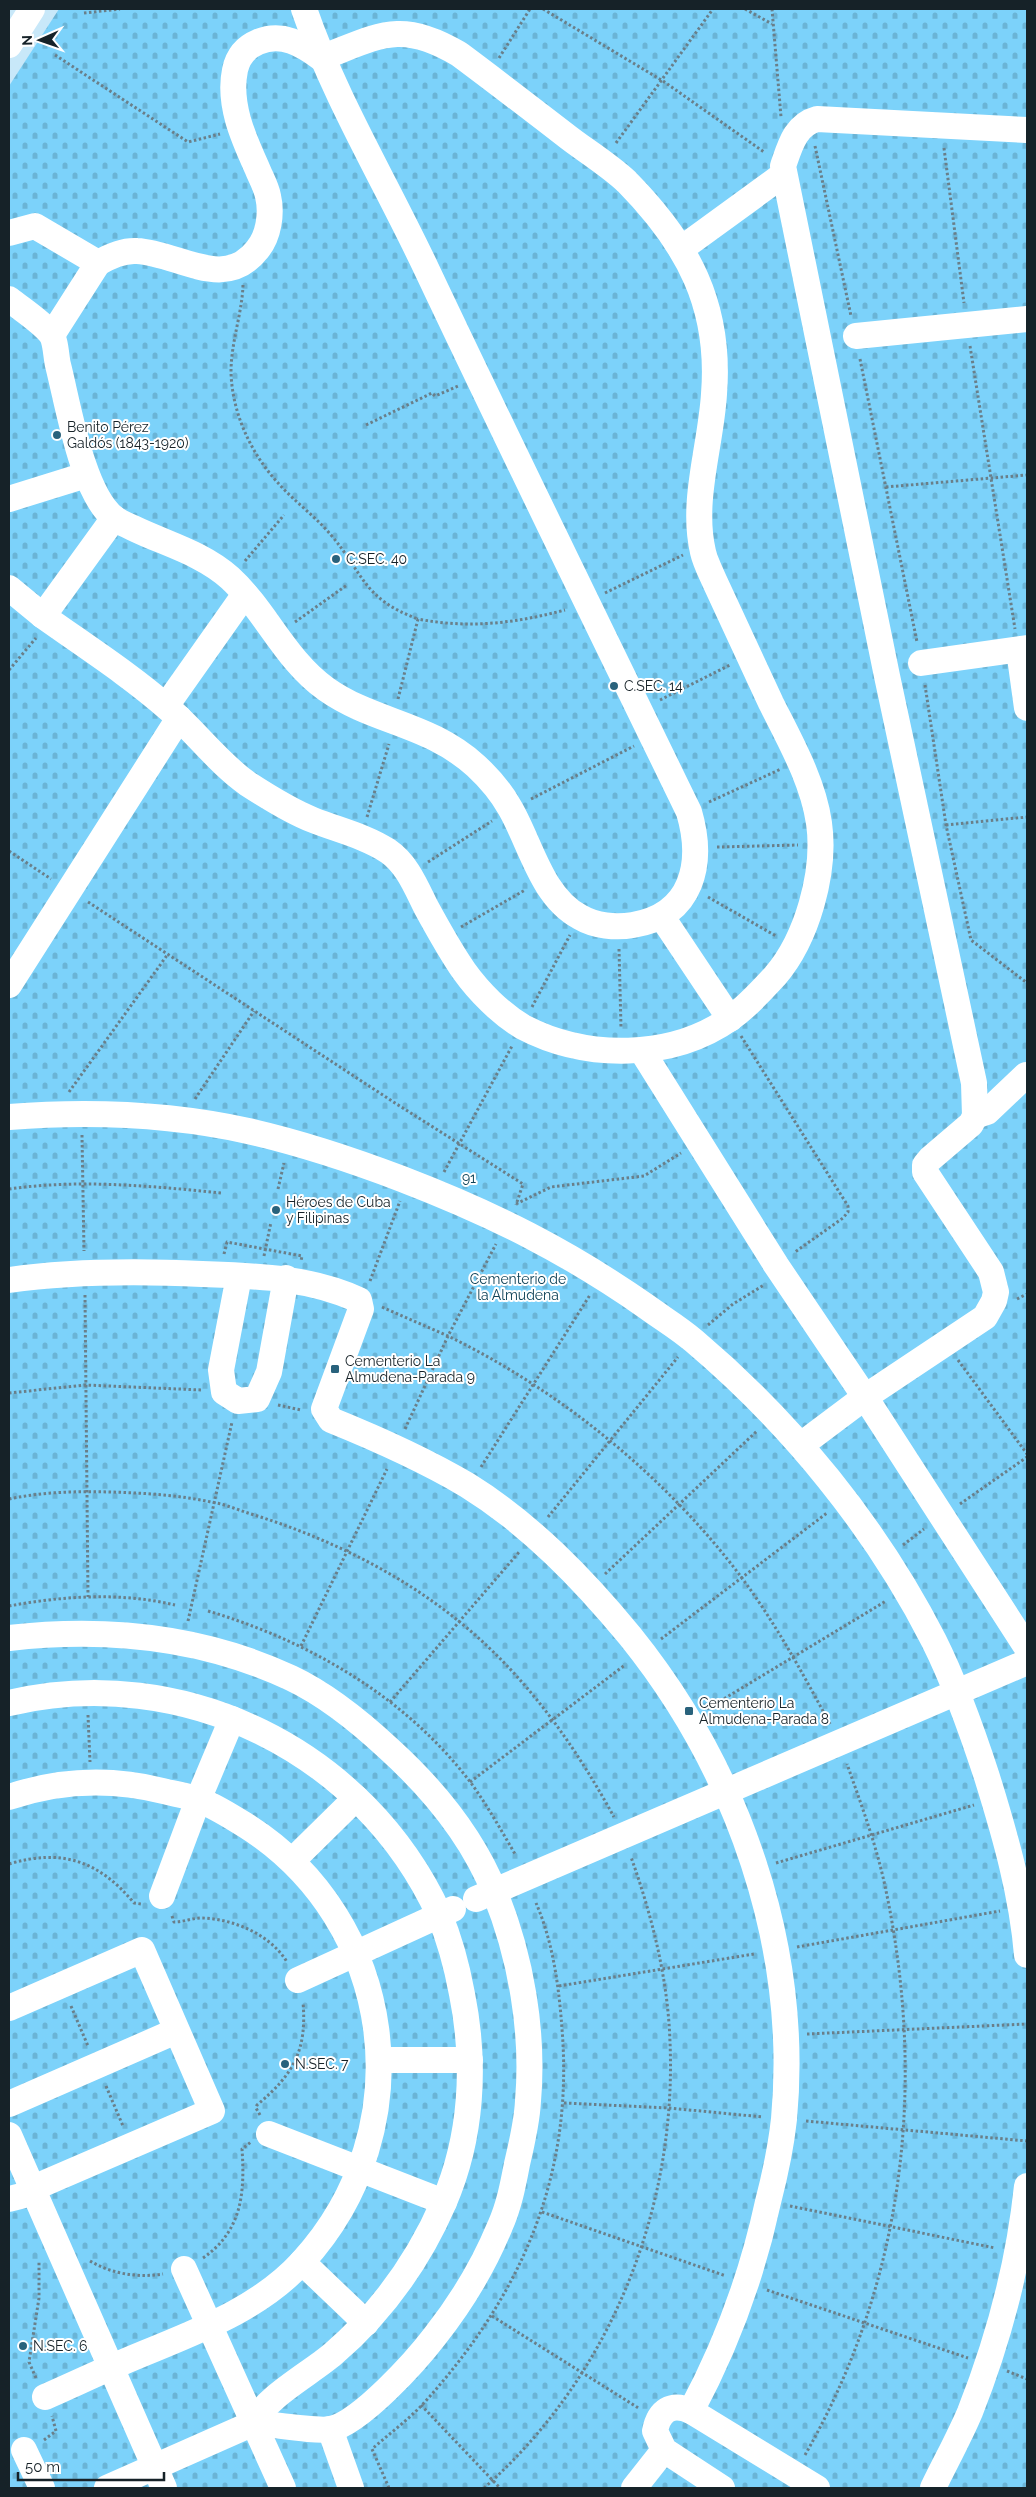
<svg xmlns="http://www.w3.org/2000/svg" width="1036" height="2497" font-family="Raleway,sans-serif">
<defs>
<pattern id="cemetery-stones" width="16" height="16" patternUnits="userSpaceOnUse" patternTransform="scale(1.25)"><rect width="16" height="16" fill="#7cd2fa"/><path d="M2 7V4a2 2 0 0 1 4 0v3zM10 15v-3a2 2 0 0 1 4 0v3z" fill="#6ab4d6"/></pattern>
</defs>
<rect width="100%" height="100%" fill="#c8e8f9"/>
<path fill="url(#cemetery-stones)" d="M59,9H1027V2488H9V86Z"/>
<g fill="none" stroke-linecap="round" stroke-linejoin="round">
<g stroke="#697f8a" stroke-width="3" stroke-dasharray="2.5 2.5" stroke-linecap="butt">
<path d="M543,9L663,81L764,152"/>
<path d="M745,9L772,24"/>
<path d="M772,9L781,117"/>
<path d="M84,13L120,9"/>
<path d="M55,55L188,142L220,134"/>
<path d="M499,58L530,9"/>
<path d="M616,143L713,9"/>
<path d="M815,146L851,316"/>
<path d="M944,148L964,303"/>
<path d="M243,285C242,314 231,342 231,372C232,413 251,454 279,484C295,502 315,516 331,535C364,574 363,599 418,619"/>
<path d="M970,346L1015,629"/>
<path d="M860,359L917,642"/>
<path d="M366,425L432,393L435,396L458,386"/>
<path d="M886,487L1027,475"/>
<path d="M245,561L284,515"/>
<path d="M605,593L683,555"/>
<path d="M295,622L347,585"/>
<path d="M9,670L36,638"/>
<path d="M925,685L946,825L971,940L1027,983"/>
<path d="M398,699L418,619C469,629 516,623 565,610"/>
<path d="M660,700L730,665"/>
<path d="M531,799L634,746"/>
<path d="M709,802L781,769"/>
<path d="M367,817L389,744"/>
<path d="M946,825L1027,817"/>
<path d="M717,847L798,845"/>
<path d="M9,851L51,879"/>
<path d="M428,862L492,821"/>
<path d="M708,897L776,936"/>
<path d="M88,902L395,1103L523,1184L516,1205"/>
<path d="M461,927L525,890"/>
<path d="M619,949L621,1028"/>
<path d="M532,1007L570,935"/>
<path d="M741,1036L848,1206V1212L843,1218L795,1252"/>
<path d="M69,1092L168,954"/>
<path d="M195,1099L254,1011"/>
<path d="M82,1135L84,1251"/>
<path d="M444,1172L512,1046"/>
<path d="M9,1189C79,1179 151,1186 222,1193"/>
<path d="M278,1189L284,1163"/>
<path d="M516,1204L551,1187L644,1176L681,1153"/>
<path d="M224,1254L227,1242L302,1256L301,1261"/>
<path d="M264,1256L271,1222"/>
<path d="M370,1281L400,1201"/>
<path d="M85,1295L88,1597"/>
<path d="M1017,1299L1027,1294"/>
<path d="M382,1307C404,1317 426,1326 448,1336C561,1391 667,1478 742,1578C776,1624 803,1674 830,1724"/>
<path d="M708,1325L733,1304L764,1285"/>
<path d="M958,1360L1027,1454"/>
<path d="M9,1393L85,1385L202,1390"/>
<path d="M278,1405L301,1410"/>
<path d="M405,1429L448,1336L496,1244"/>
<path d="M481,1467L590,1295"/>
<path d="M9,1499C42,1492 76,1491 110,1492C144,1493 178,1495 211,1502C225,1504 238,1510 251,1514C326,1537 400,1573 461,1623C526,1676 574,1744 614,1817"/>
<path d="M960,1504L1027,1457"/>
<path d="M548,1517L678,1357"/>
<path d="M903,1545L924,1529"/>
<path d="M605,1574L757,1431"/>
<path d="M9,1606C62,1596 121,1592 175,1605"/>
<path d="M208,1611C309,1641 406,1697 471,1783C487,1805 501,1830 515,1854"/>
<path d="M188,1621L232,1422"/>
<path d="M661,1639L827,1513"/>
<path d="M301,1646L387,1469"/>
<path d="M390,1702L520,1551"/>
<path d="M707,1709L886,1601"/>
<path d="M88,1715L90,1762"/>
<path d="M470,1782L625,1665"/>
<path d="M776,1863L974,1805"/>
<path d="M9,1864C62,1848 99,1861 134,1903L141,1904"/>
<path d="M172,1916L174,1922C184,1922 192,1918 202,1918C233,1919 270,1934 287,1962"/>
<path d="M797,1947L1000,1911"/>
<path d="M559,1986L754,1954"/>
<path d="M71,2006L88,2046"/>
<path d="M807,2034L1027,2024"/>
<path d="M106,2086L123,2126"/>
<path d="M564,2103L669,2108L763,2117"/>
<path d="M260,2115L256,2108L257,2105C294,2074 307,2050 303,2002"/>
<path d="M806,2121L1027,2141"/>
<path d="M790,2206L995,2248"/>
<path d="M542,2212L726,2276"/>
<path d="M203,2258C242,2231 245,2193 242,2149L251,2142"/>
<path d="M90,2261C112,2274 138,2278 163,2274"/>
<path d="M767,2290L968,2358"/>
<path d="M492,2316L640,2409"/>
<path d="M1007,2371L1027,2379"/>
<path d="M36,2378L29,2362L39,2298V2262"/>
<path d="M421,2405L500,2488"/>
<path d="M44,2440L56,2431L52,2416"/>
<path d="M805,2455C905,2280 927,2082 885,1886C876,1844 861,1804 847,1764"/>
<path d="M389,2488L372,2449C389,2434 408,2420 423,2404C521,2296 574,2176 562,2029C559,1987 553,1942 536,1903"/>
<path d="M484,2488C610,2377 677,2209 670,2042C668,1979 652,1916 631,1857"/>
</g>
<g stroke="#fff" stroke-width="26">
<path d="M9,45L32,9"/>
<path d="M9,233L35,226L98,263L52,335"/>
<path d="M681,249L784,174"/>
<path d="M98,263C110,256 123,250 137,251C178,253 224,292 257,250C269,236 272,213 268,196C266,186 260,176 257,168C243,137 228,104 235,70C238,56 246,47 258,42C282,32 302,44 321,58C379,36 400,19 459,54C494,80 529,107 564,134C584,150 608,164 627,182C688,244 721,306 714,394C711,445 691,501 703,552C705,561 710,571 714,580C733,621 752,662 771,703C790,741 813,781 819,823C826,872 807,939 775,976C761,991 748,1006 731,1018C672,1060 586,1060 523,1027C501,1014 479,992 464,971C450,951 438,929 426,907C416,887 407,864 388,851C365,836 338,830 313,820C290,811 268,797 248,784C218,763 196,732 169,709C129,674 85,646 43,616L114,518"/>
<path d="M9,299C20,308 42,322 51,334C56,341 56,357 58,365C68,404 82,493 114,518C119,522 127,525 133,528C166,544 202,553 230,578C266,611 285,660 326,689C374,723 429,723 476,766C490,779 501,792 510,808C531,844 541,896 580,917C595,926 616,928 633,925C693,915 704,863 689,812C601,631 512,450 426,268C385,181 335,99 304,9"/>
<path d="M856,336L1027,319"/>
<path d="M9,499L86,475"/>
<path d="M9,588L43,616"/>
<path d="M1019,650L1027,708"/>
<path d="M921,663L1027,648"/>
<path d="M166,706L245,594"/>
<path d="M662,917L730,1019"/>
<path d="M9,985L179,718"/>
<path d="M642,1051L776,1265L865,1397L1027,1648"/>
<path d="M975,1116L987,1112L1026,1075"/>
<path d="M9,1117C87,1111 171,1114 248,1131C301,1143 352,1160 402,1179C493,1214 567,1251 647,1307C662,1318 679,1328 694,1341C791,1423 876,1527 934,1641C956,1685 972,1731 987,1777C1005,1835 1022,1894 1027,1955"/>
<path d="M239,1276L221,1370L224,1392L238,1401L257,1399L269,1372L286,1278"/>
<path d="M9,1280C73,1271 137,1271 202,1274C256,1276 309,1277 359,1300L361,1309L324,1409L331,1420C378,1439 423,1459 467,1485C530,1524 583,1579 630,1636C738,1770 800,1946 784,2119C781,2147 775,2175 768,2202C752,2276 727,2344 691,2411"/>
<path d="M801,1445L865,1397L985,1317L994,1301L996,1292L991,1272L925,1172V1165L930,1159L971,1124L975,1116L974,1083L887,676L783,166C790,146 795,125 817,119L1027,130"/>
<path d="M9,1638C106,1627 201,1636 291,1678C327,1695 360,1722 389,1749C433,1789 473,1838 495,1893C521,1957 534,2032 528,2101C527,2122 522,2143 517,2164C513,2185 509,2206 500,2226C484,2265 461,2303 435,2336C416,2361 361,2422 331,2429C318,2432 270,2424 254,2423"/>
<path d="M9,1703C183,1662 364,1751 439,1914C450,1940 457,1967 462,1994C476,2064 472,2137 444,2202C418,2262 382,2312 333,2354C311,2373 264,2398 254,2423L107,2488"/>
<path d="M9,1797C60,1780 111,1778 163,1791C175,1794 188,1796 199,1800C215,1806 230,1816 245,1825C397,1921 424,2129 302,2262C259,2309 198,2331 140,2355C108,2368 77,2383 45,2397"/>
<path d="M292,1861L356,1798"/>
<path d="M162,1896L198,1800L232,1719"/>
<path d="M476,1899L1027,1662"/>
<path d="M298,1980L453,1909"/>
<path d="M9,2008L142,1950L212,2111L31,2189"/>
<path d="M379,2060H470"/>
<path d="M9,2104L176,2031"/>
<path d="M269,2134L444,2202"/>
<path d="M9,2135L164,2488"/>
<path d="M9,2199L21,2196"/>
<path d="M302,2262L366,2323"/>
<path d="M184,2269L283,2488"/>
<path d="M330,2429L351,2488"/>
<path d="M24,2450L42,2488"/>
<path d="M634,2488L664,2450"/>
<path d="M722,2488L664,2450L655,2431C659,2411 671,2402 691,2411L817,2488"/>
<path d="M933,2488C945,2463 959,2438 970,2412C998,2341 1019,2263 1027,2186"/>
</g>
</g>
<g fill="#29627c" stroke="#fff" stroke-width="2">
<circle cx="57" cy="435" r="5"/>
<circle cx="336" cy="559" r="5"/>
<circle cx="614" cy="686" r="5"/>
<circle cx="276" cy="1210" r="5"/>
<rect x="330" y="1364" width="10" height="10" rx="2.5"/>
<rect x="684" y="1706" width="10" height="10" rx="2.5"/>
<circle cx="285" cy="2064" r="5"/>
<circle cx="23" cy="2346" r="5"/>
</g>
<g text-anchor="middle" stroke-width="4" stroke-linejoin="round" paint-order="stroke">
<g font-size="14" fill="#162228" stroke="#fff" text-anchor="start">
<text x="67" y="432">Benito Pérez<tspan x="67" dy="16">Galdós (1843-1920)</tspan></text>
<text x="346" y="564">C.SEC. 40</text>
<text x="624" y="691">C.SEC. 14</text>
<text x="286" y="1207">Héroes de Cuba<tspan x="286" dy="16">y Filipinas</tspan></text>
<text x="345" y="1366">Cementerio La<tspan x="345" dy="16">Almudena-Parada 9</tspan></text>
<text x="699" y="1708">Cementerio La<tspan x="699" dy="16">Almudena-Parada 8</tspan></text>
<text x="295" y="2069">N.SEC. 7</text>
<text x="33" y="2351">N.SEC. 6</text>
</g>
<g font-size="14" fill="#0e4257" stroke="#fff">
<text x="469" y="1183">91</text>
<text x="518" y="1284">Cementerio de<tspan x="518" dy="16">la Almudena</tspan></text>
</g>
</g>
<rect width="1036" height="2497" fill="none" stroke="#162228" stroke-width="20"/>
<g transform="translate(40 40) rotate(268)" stroke="#ffffff" stroke-width="4" paint-order="stroke">
<path d="M0-4L9 19L0 12L-9 19Z" fill="#162228"/>
<text y="-8" font-size="14" font-weight="bold" text-anchor="middle" fill="#162228">N</text>
</g>
<path d="M18 2472v8h146v-8" fill="none" stroke="#162228" stroke-width="2.5"/>
<text x="25" y="2472" font-size="15" fill="#162228" stroke="#ffffff" stroke-width="4" paint-order="stroke">50 m</text>
</svg>
